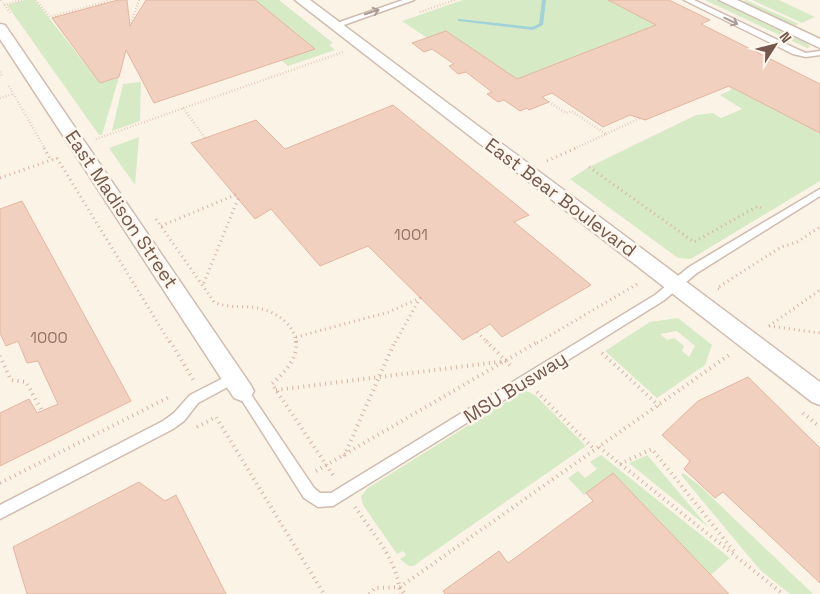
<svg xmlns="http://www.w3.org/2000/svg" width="820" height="594" font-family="'Space Grotesk',sans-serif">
<rect width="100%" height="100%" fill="#fcf3e7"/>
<g fill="#d6eac5" fill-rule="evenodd">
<path d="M25,0H35L100,83L119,77L102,135H99L7,5Z"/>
<path d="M255,0H279L333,43L329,45L335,50L288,66L281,60Z"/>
<path d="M463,0H608L656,25L517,79L427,38L402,21Z"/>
<path d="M705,0H716L807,43L810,47L807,48Z"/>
<path d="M746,0L799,24L793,26L741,2Z"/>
<path d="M752,0H779L815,17L802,23Z"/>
<path d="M141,82L140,121L112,131L123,84Z"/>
<path d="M729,86L820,133V181L691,259L678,258L570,179L589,167L696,115L713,113L721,118L742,109L720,95L731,90Z"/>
<path d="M139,137L135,185L109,148Z"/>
<path d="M678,318L712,345L705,365L657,398L605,351L650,322ZM677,331L695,346L689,357L682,351L684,346L674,338L667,340L660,334Z"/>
<path d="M525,390L536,396L586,446L419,562L414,566H409L400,559L406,555L403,551L397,554L363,505L361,496L368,488Z"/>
<path d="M601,455L730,558L711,575L613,474L584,495L568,478L578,471L585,478L597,469L590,462Z"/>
<path d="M648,455V456L709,528L629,463Z"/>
<path d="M683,473L699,485L813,594H790L760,570L681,475Z"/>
</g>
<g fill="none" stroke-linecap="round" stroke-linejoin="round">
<path fill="#a2d1d7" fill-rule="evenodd" d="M542,0H546L543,25L533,30L459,21L457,20L459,19L532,27L539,24Z"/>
</g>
<g fill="#f1d0bf" stroke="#e3b69f">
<path d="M118,0H127L130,26L146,0H255L315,49L154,103L126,50L119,77L100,83L52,18Z"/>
<path d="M608,0H669L710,20L701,24L820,84V133L729,86L645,120L630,115L603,127L552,93L542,97L549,102L529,110L527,108L520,111L504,100L498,102L487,94L492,92L466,72L458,74L449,66L454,64L432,49L424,52L412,43L446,31L517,79L656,25Z"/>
<path d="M393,105L529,215L514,222L591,285L502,337L490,324L463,340L368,246L320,266L271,209L255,219L191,143L256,120L285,149Z"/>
<path d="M22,201L131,401L0,466V413L29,399L37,413L58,404L38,361L27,363L18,341L6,346L0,333V209Z"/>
<path d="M748,377L820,448V583L723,492L715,498L684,469L690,461L662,435L698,401Z"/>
<path d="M613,473L729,594H445L443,591L499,551L508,563L593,501L586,493Z"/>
<path d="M139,482L165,501L176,495L226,594H27L13,547Z"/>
</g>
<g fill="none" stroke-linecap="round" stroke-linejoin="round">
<defs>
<g id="lane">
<path d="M403,0H414L338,27L331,25Z"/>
<path d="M684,0H694L799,50L806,53L820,51V55L806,57L793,54Z"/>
<path d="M820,189V196L697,273L663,301L333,506L318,507L304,498L236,391L238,387L242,386L246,387L314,488L320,493H331L655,295L689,267Z"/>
<path d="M233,373L237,374L239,378L237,382L198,403L184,421L173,429L0,519V505L163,421L174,413L190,395Z"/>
</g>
<g id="street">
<path d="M295,0H310L820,382V405L812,402Z"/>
<path d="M719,0H737L820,39V48Z"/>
<path d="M0,24L5,25L250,384L254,391L250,398L242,401L234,398L0,39Z"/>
</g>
</defs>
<use href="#lane" stroke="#d0bcaf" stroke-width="3"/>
<use href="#street" stroke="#d0bcaf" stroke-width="3"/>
<g stroke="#d6b3a2" stroke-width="2.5" stroke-dasharray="0.5 2.5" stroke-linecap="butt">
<path d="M1,0L11,14"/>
<path d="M36,0L50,17L112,0"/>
<path d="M4,5L22,0"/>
<path d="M420,12L455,0"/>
<path d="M130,26L139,0"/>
<path d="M0,72L2,76"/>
<path d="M9,86L45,149"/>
<path d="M0,98L13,94"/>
<path d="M549,102L566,113L571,111L606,134L573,149"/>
<path d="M183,108L205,138"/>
<path d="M606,134L640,118"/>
<path d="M96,139L343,52"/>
</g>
<g stroke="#d6b3a2" stroke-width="3" stroke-dasharray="1 4" stroke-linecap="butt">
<path d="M44,148L51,160"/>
<path d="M57,158L170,343"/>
<path d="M547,161L576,148"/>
<path d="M589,167L694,242L758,206L763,209"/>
<path d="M0,178L57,158"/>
<path d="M156,219L214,302C229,309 242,305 257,308C275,311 295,324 296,343"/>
<path d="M161,226L235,195L238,199L203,285"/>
<path d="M719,289L717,288L781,247L797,242L820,227"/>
<path d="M769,326L820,290"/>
<path d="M769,326L820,333"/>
<path d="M477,332L488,343"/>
<path d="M296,337L389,312L420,298L395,343"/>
<path d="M537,343L639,283"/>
</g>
<g stroke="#d6b3a2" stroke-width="4" stroke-dasharray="1 4.5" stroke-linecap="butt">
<path d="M170,341L194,381"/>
<path d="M296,341C298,360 284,372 272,384L335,478"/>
<path d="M486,341L506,361"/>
<path d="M602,353L659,406"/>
<path d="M0,356L11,380L26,382L42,411"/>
<path d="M276,390L506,361L513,368"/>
<path d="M537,392L595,450"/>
<path d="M803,413L820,427"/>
<path d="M197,427L216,417L324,594"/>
<path d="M599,447L783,594"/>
<path d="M344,456L395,341"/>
<path d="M620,464L652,449L736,554"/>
<path d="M316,471L539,341"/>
<path d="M0,483L171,396"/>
<path d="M355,507C373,534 398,560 400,594"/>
<path d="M400,587L405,594"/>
<path d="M369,594L375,588L400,587L729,355L731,356"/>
</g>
<use href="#lane" fill="#fff" fill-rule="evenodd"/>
<use href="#street" fill="#fff" fill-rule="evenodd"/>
</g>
<defs><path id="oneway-shaft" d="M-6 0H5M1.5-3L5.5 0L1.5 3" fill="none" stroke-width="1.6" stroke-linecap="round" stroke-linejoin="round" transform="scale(1.25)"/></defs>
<g stroke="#ac9b93">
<use href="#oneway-shaft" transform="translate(372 12) rotate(-18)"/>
<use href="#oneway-shaft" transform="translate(731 21) rotate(26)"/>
</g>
<g text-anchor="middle" stroke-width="5" stroke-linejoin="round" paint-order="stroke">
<g font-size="16" fill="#947668">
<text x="411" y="240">1001</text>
<text x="49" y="343">1000</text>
</g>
<g font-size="19" fill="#75584b" stroke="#fff7ed">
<text transform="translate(561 197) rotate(37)" y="7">East Bear Boulevard</text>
<text transform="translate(122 209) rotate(56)" y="7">East Madison Street</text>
<text transform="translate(515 387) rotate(-32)" y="7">MSU Busway</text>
</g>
</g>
<g transform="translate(775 45) rotate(54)" stroke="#fff7ed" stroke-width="4" paint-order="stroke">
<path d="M0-4L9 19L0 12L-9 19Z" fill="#75584b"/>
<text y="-8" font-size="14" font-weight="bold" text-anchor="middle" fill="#75584b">N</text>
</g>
</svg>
